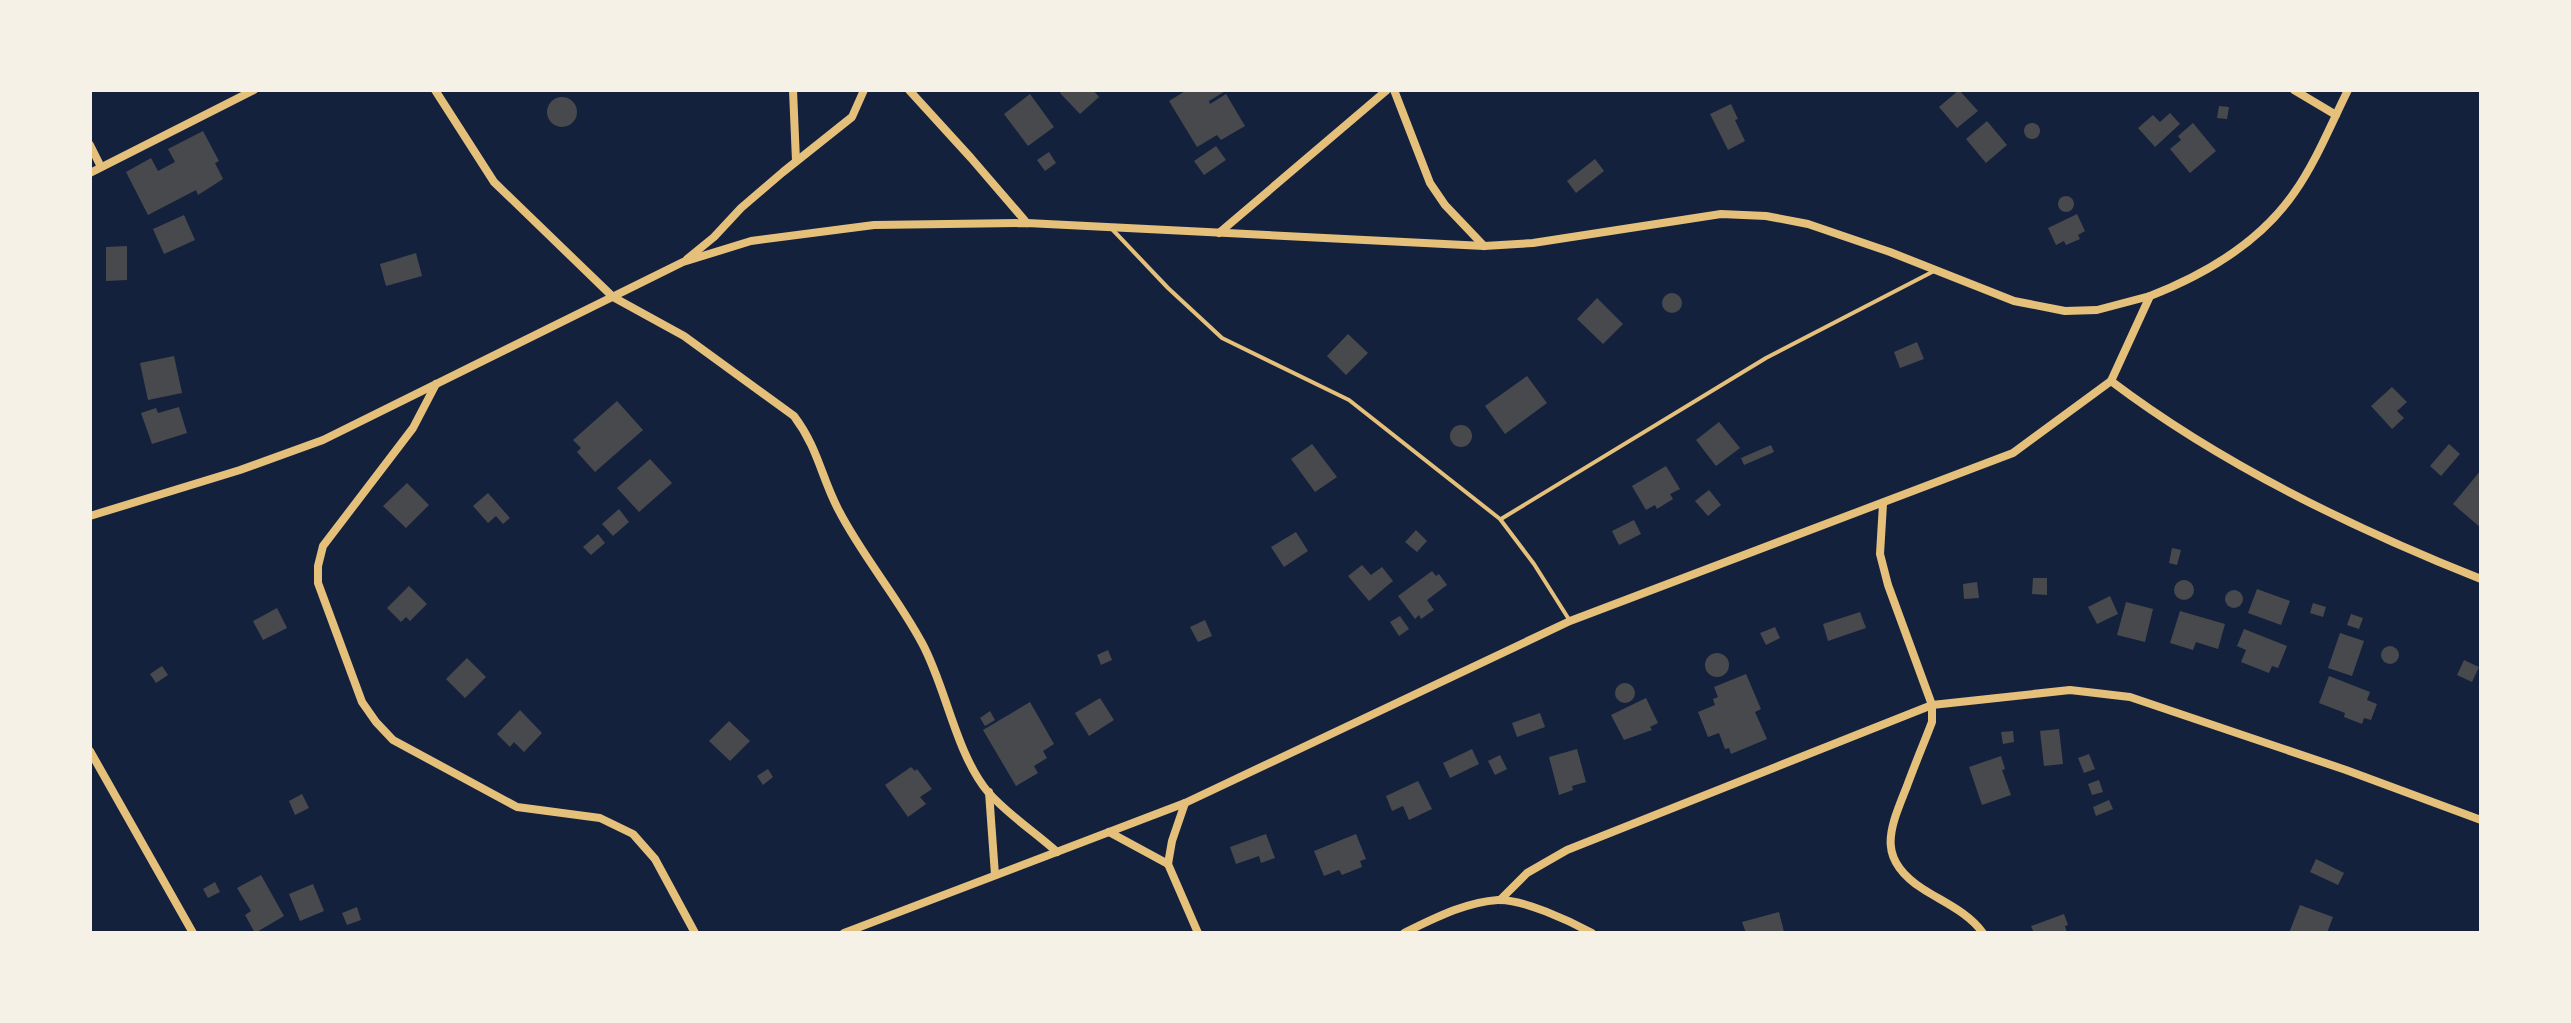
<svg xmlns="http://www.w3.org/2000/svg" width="2571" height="1023" font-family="'DejaVu Sans',sans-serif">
<rect width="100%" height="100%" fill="#14213d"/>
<g fill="#48494c">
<path d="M1063,90H1093L1099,97L1080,114L1060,93Z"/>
<path d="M1187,90H1227L1209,101L1210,104L1226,94L1245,126L1221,140L1217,135L1197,147L1169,101Z"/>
<path d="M1959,90L1978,111L1957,128L1939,107Z"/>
<path d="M1030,94L1054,127L1028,146L1004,114Z"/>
<circle cx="562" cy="112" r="15"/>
<path d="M1731,104L1738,119L1735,120L1745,141L1728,150L1710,114Z"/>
<path d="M2219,106L2229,107L2227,119L2217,118Z"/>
<path d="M2170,113L2180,124L2155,147L2138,128L2153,115L2160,122Z"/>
<path d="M1987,121L2007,145L1986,163L1966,139Z"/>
<path d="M2193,123L2216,151L2190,173L2170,149L2181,140L2178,136Z"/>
<circle cx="2032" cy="131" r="8"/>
<path d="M203,131L219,161L215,163L223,179L198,195L196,190L148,215L126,172L151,158L158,171L175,162L168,149Z"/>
<path d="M1216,146L1226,160L1204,175L1194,161Z"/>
<path d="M1049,152L1056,163L1045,171L1037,160Z"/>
<path d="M1595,159L1604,171L1576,193L1567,181Z"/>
<circle cx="2066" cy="204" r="8"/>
<path d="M2077,214L2085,231L2078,235L2080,239L2066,245L2064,241L2056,245L2048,228Z"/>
<path d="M184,215L195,240L164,254L153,229Z"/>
<path d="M127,246V280L106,281V247Z"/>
<path d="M416,253L422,276L386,286L380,264Z"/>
<circle cx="1672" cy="303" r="10"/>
<path d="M1597,298L1623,324L1603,344L1577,319Z"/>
<path d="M1348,334L1368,353L1346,375L1327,356Z"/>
<path d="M1917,342L1924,359L1900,368L1894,352Z"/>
<path d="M174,356L182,393L148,400L140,363Z"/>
<path d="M1527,376L1547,403L1505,434L1485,406Z"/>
<path d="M2392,387L2407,402L2397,411L2404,418L2392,429L2371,406Z"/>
<path d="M617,401L643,430L595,472L577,452L581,448L573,440Z"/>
<path d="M179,407L187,433L152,444L141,413L156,408L158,413Z"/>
<path d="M1719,422L1740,448L1716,466L1696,440Z"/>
<circle cx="1461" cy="436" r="11"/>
<path d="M1312,444L1337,477L1315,492L1291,459Z"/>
<path d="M2449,444L2460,454L2441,476L2430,466Z"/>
<path d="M1771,445L1774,452L1744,465L1741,458Z"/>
<path d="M650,459L672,483L639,512L617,488Z"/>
<path d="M1666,466L1680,489L1670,494L1673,499L1657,509L1655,505L1646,510L1632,486Z"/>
<path d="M2481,470V528L2453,504Z"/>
<path d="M407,483L429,505L406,528L383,506Z"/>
<path d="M1709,490L1721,505L1708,516L1695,501Z"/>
<path d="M488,493L510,518L503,524L496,516L488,523L473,506Z"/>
<path d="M619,509L629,522L613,536L602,524Z"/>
<path d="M1634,520L1641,534L1619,545L1612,531Z"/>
<path d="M1416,530L1427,541L1417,552L1405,542Z"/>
<path d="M1296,532L1308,551L1284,567L1271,547Z"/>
<path d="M598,534L605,543L591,555L583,547Z"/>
<path d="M2172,548L2181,550L2177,565L2169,563Z"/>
<path d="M1362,565L1371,575L1382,567L1393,581L1369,601L1348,576Z"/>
<path d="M1432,571L1436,576L1439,574L1447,585L1427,600L1434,610L1421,619L1419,615L1415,619L1398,596Z"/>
<path d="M2033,578H2047V595L2032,594Z"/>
<circle cx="2184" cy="590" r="10"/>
<path d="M1977,582L1979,598L1964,599L1963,584Z"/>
<path d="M409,586L427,604L410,621L406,617L401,622L387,608Z"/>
<path d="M2257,589L2290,601L2281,625L2248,613Z"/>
<circle cx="2234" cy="599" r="9"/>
<path d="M2110,596L2118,614L2097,624L2088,607Z"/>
<path d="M2126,602L2153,609L2145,642L2117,635Z"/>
<path d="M2313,603L2326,607L2323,617L2310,613Z"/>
<path d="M277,608L287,628L263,640L253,621Z"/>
<path d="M2180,611L2225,624L2218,649L2196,642L2193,650L2170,643Z"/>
<path d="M1860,612L1866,628L1828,641L1823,624Z"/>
<path d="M2351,614L2363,618L2359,629L2347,625Z"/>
<path d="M1400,616L1409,629L1399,636L1390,622Z"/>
<path d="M1205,620L1212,636L1198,642L1190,627Z"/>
<path d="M1775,627L1780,638L1766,645L1760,633Z"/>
<path d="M2244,629L2287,646L2278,668L2272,666L2269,673L2241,662L2246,650L2237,646Z"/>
<path d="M2340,633L2364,641L2352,676L2328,668Z"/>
<circle cx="2390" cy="655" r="9"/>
<path d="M1108,650L1112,660L1101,665L1097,655Z"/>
<circle cx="1717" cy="665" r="12"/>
<path d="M467,658L486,677L465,698L446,679Z"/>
<path d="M2464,660L2479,667L2472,682L2457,675Z"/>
<path d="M162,666L168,675L156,683L150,674Z"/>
<path d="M1746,674L1761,709L1755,712L1767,739L1731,754L1729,748L1725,749L1719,733L1708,737L1698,712L1715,705L1713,699L1718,697L1714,687Z"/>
<path d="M2329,676L2370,692L2367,700L2377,704L2371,720L2364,718L2362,724L2344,717L2345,713L2319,703Z"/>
<circle cx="1625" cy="693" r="10"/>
<path d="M1100,698L1114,720L1089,736L1075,713Z"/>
<path d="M1646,698L1658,723L1650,727L1652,730L1624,740L1611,715Z"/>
<path d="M1030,702L1054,744L1043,751L1047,758L1034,766L1038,773L1016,786L983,730Z"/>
<path d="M520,710L542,733L524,752L514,742L510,747L497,734Z"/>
<path d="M990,711L995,720L985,726L980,718Z"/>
<path d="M1540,713L1545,727L1517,737L1512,723Z"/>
<path d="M729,721L750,741L730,761L709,741Z"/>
<path d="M2059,729L2063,764L2044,766L2040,731Z"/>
<path d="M2013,731L2014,742L2003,744L2001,732Z"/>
<path d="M1472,749L1479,764L1450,778L1443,763Z"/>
<path d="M1577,749L1586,782L1572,786L1573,790L1559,795L1549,757Z"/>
<path d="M2089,754L2095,769L2084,773L2078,758Z"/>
<path d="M1500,755L1507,769L1495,775L1488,761Z"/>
<path d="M2001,756L2005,769L2002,770L2011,795L1982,805L1969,767Z"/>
<path d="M911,767L915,771L917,769L932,789L920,797L926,804L908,817L885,785Z"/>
<path d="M768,769L773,777L763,785L757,776Z"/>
<path d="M2099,780L2103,792L2092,795L2088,784Z"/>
<path d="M1418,781L1432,809L1409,820L1403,806L1392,811L1386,796Z"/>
<path d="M302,794L309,808L295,815L289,801Z"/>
<path d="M2109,800L2113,809L2096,816L2093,807Z"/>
<path d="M1266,834L1275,858L1261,863L1259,856L1236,864L1230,847Z"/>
<path d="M1356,834L1366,859L1360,861L1362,867L1342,875L1339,870L1324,876L1314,851Z"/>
<path d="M2316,859L2344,873L2338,885L2310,872Z"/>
<path d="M261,875L284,916L255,933L245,915L251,911L237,888Z"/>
<path d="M215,882L220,892L208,898L203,889Z"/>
<path d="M313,884L324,911L300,921L289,894Z"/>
<path d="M2300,905L2333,917L2327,933H2289Z"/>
<path d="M357,907L361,920L347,925L342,913Z"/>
<path d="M1779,912L1784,932L1746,933L1742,922Z"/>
<path d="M2064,914L2068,925L2065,926L2067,933H2034L2031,926Z"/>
</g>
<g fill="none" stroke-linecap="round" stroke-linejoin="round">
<g stroke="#e5c07b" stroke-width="4">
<path d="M1111,228L1168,288L1222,338L1349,400L1500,519L1534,564L1570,621"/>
<path d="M1501,519L1766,358L1934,271"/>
</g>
<g stroke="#e5c07b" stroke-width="8">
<path d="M435,90L494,182L613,297L684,336L794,416C818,448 821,476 838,509C862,556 897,596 922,643C946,687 956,754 988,792C1007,814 1035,832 1057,852"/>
<path d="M793,90L796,161"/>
<path d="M909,90L971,158L1027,223"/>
<path d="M1394,90L1430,183L1445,205L1484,246"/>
<path d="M2294,90L2336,115"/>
<path d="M90,145L101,167"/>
<path d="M90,173L254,90"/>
<path d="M1219,233L1387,90"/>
<path d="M687,259L714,237L741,208L783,172L852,117L864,90"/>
<path d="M2111,381C2222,465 2352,528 2481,579"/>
<path d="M436,384L413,428L323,546L318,566V583L362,702L376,722L393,740L517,807L600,818L633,834L655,859L695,933"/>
<path d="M1883,504L1880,554L1888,585L1932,705V722C1924,743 1915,764 1907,786C1890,829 1875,858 1923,889C1943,902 1968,912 1983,933"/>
<path d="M90,516L240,470L323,440L683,262L751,241L874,225L1027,223L1484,246L1533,243L1721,214L1766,216L1808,224L1890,252L2014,301L2065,311L2097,310L2150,296"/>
<path d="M90,751L193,933"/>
<path d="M989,792L995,875"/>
<path d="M1185,803L1172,841L1168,864L1198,933"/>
<path d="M1109,832L1168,864"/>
<path d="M1500,900L1527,873L1567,850L1932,705L2070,690L2130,697L2346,770L2481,820"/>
<path d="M844,933L1185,803L1570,621L2013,453L2111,381L2150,296C2204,275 2260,242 2294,193C2316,162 2331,124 2348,90"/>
<path d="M1404,933C1433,919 1465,902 1498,900C1523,899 1570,921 1592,933"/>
</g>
</g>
<rect width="2571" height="1023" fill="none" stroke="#f6f1e7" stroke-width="184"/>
</svg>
